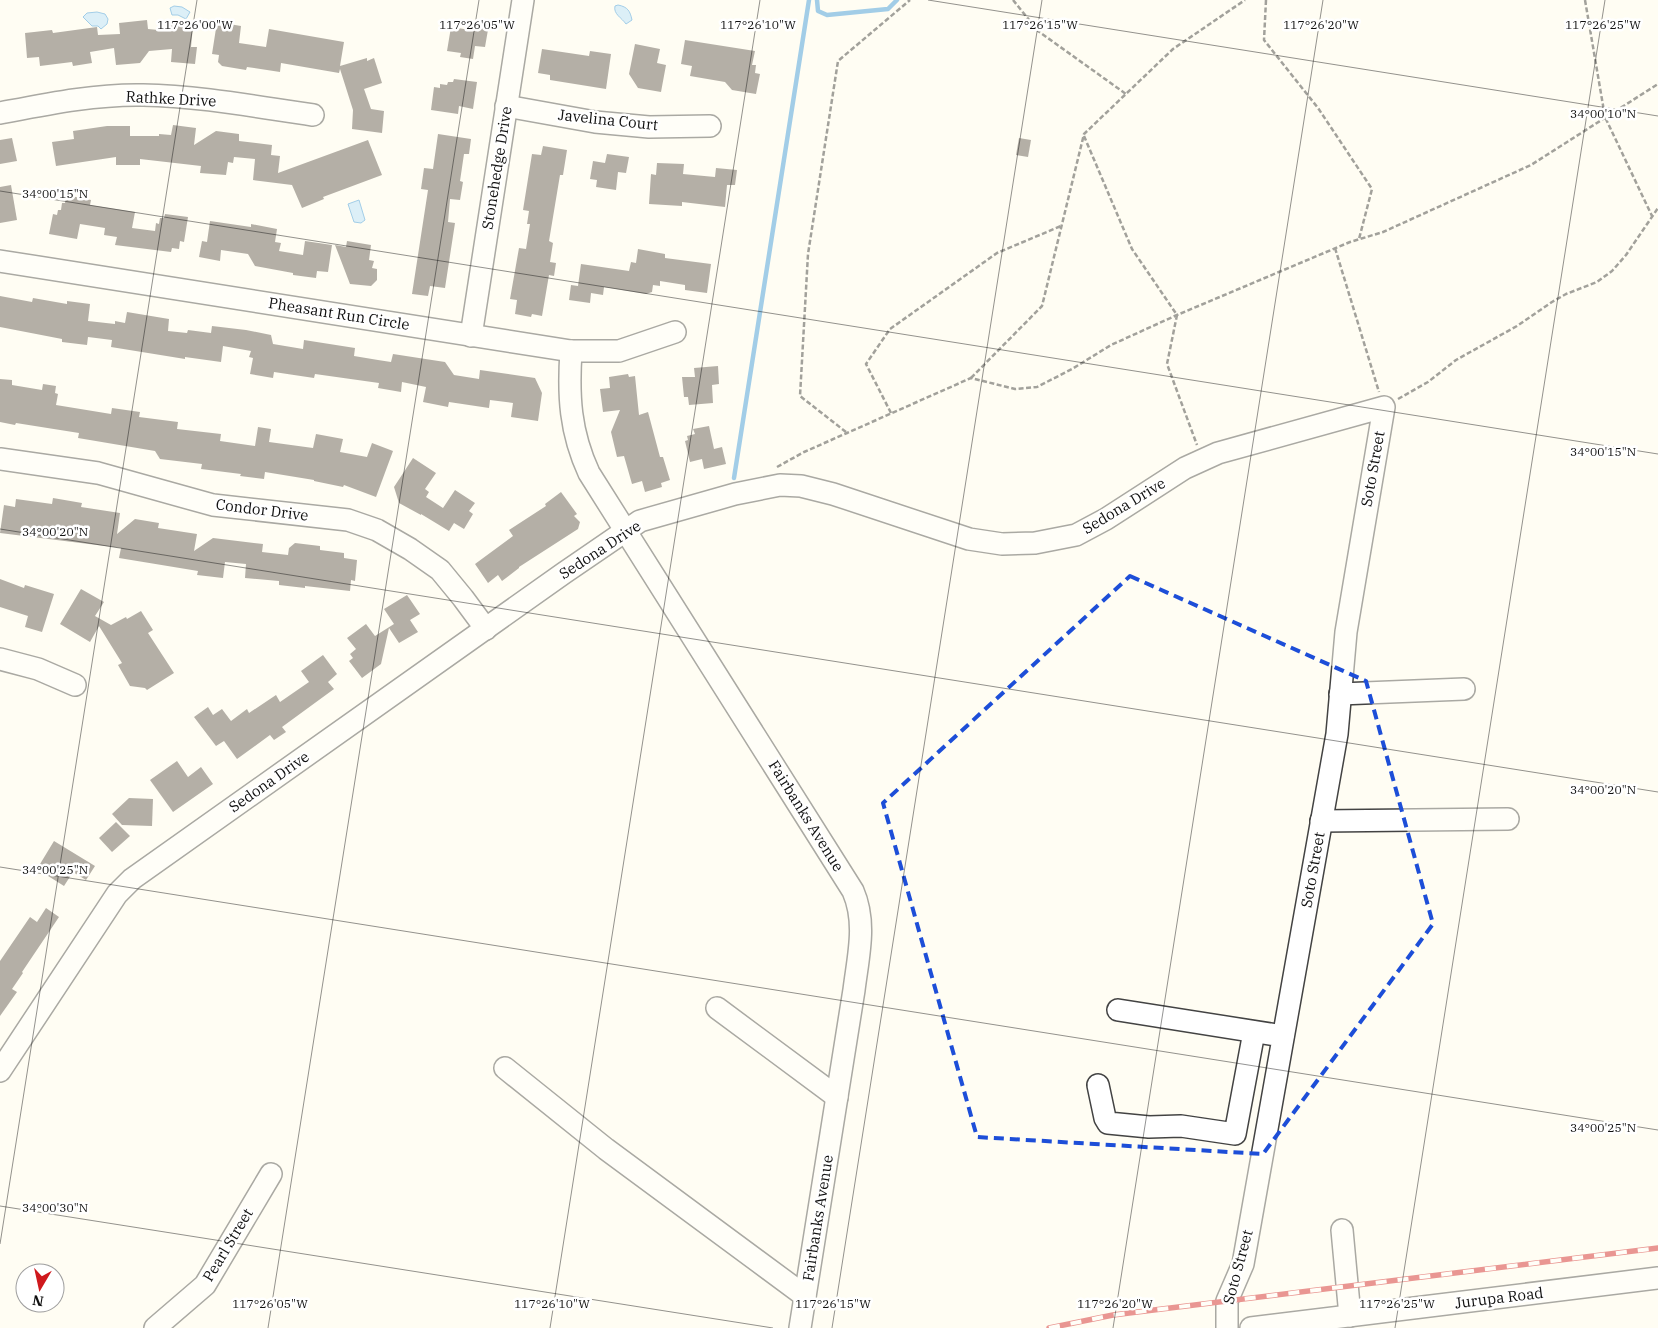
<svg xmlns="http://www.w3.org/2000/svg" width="1658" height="1328" font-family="'IBM Plex Serif',serif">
<rect width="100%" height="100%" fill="#fffdf3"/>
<g fill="#b2defc" stroke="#3293da">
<path d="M618,5C628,7 630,11 632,20L626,24C622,18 613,14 615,6Z"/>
<path d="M174,6L182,7L190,12L186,19L178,15H172L170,8Z"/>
<path d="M97,12L105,14L108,19L107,24L101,29L98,26H92L83,17L87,13Z"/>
<path d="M359,200L365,220L361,223L354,222L348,204Z"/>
</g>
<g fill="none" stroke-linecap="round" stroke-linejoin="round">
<g stroke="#3293da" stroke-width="4.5">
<path d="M817,0L818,11L827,15L888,9L897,0"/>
<path d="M734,478L809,0"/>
</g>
</g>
<g fill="#5a514b">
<path d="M147,20L148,29L169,31V24L193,26L191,47H197L195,64L171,62L172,49L149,51L140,63L116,65L114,48L90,52L92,63L73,66L72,62L40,66L39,57L27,58L25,33L52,30L53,33L97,27L98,35L120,34L119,23Z"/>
<path d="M472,21L489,24L485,47L475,46L473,59L460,57L461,53L447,51L451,27L470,30Z"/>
<path d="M217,22L241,26L239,43L266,47L269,29L344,42L340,66L367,58V61L374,58L382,83L364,89L371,109L384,111L382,133L352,129L353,110L340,69L339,73L281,63L280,72L247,67L246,70L222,66L218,62L219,55L212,54Z"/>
<path d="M685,40L755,51L752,65H756L755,73L760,74L756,94L732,90L725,82L690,76L692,66L681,64Z"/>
<path d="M635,44L660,49L657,63L666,65L661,92L638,88L629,74Z"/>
<path d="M542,49L589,56L590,51L611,54L606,89L550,80V75L538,73Z"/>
<path d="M454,79L477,82L473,109L459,106L458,114L431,110L434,87L440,88V84L447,85L448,82H453Z"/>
<path d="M173,125L196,128L194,145L216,131L239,134V141L272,145L271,155L280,156L278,173L368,140L382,175L323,197L324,199L302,208L292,185L253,180L255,159L234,157L233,163L228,162L226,175L200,173L201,166L140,159V165H116V157L56,166L52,142L74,139L73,131L107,126H130V136H159V134L171,135Z"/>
<path d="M438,134L471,139L469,154H464L460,181L463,182L460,200L450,199L448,222L455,223L445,288L430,286L428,296L412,294L428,190L421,189L424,168L433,169Z"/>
<path d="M12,138L17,161L0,164V140Z"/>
<path d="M1019,138L1031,140L1028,157L1016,155Z"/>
<path d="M543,146L567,150L563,175H560L549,241L553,243L550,262L556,263L554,276L549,275L542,316L532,314L531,317L515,314L517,300L510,299L519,248L526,249L530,224H527L529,211L523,210L532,154L541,155Z"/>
<path d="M607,154L629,157L626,173L618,172L616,190L596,187L597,180L590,179L593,161L605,163Z"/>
<path d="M657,163L684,164L683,174L715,177L716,168L737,170L735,185H727L725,207L682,202V206L649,204L651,174L656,175Z"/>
<path d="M11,185L17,220L0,223V187Z"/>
<path d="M66,195L91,200L90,205L135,212L132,228L155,231L156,223L159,224L160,218H164L165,214L188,217L184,242L180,241L179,249L172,248L171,252L115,245L117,237L104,235L105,228L80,224L77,239L49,234L53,214L57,215L58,210H61L62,203H65Z"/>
<path d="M210,221L251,227V224L277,229L275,242L281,243L279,251L303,255L305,241L332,245L328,272L317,271L316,278L293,275V273L255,266L248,254L221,250L220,261L199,257L202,241L207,242Z"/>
<path d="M347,241L371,245L369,260L374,261L372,268L377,269V280L371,286L350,284L335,245L346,247Z"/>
<path d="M638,249L665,254V258L711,264L707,293L685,290V285L660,281V286L653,285L652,292L646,294L604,287L603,295L591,293L590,303L569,300L571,285L578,286L581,264L629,271L631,262L636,263Z"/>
<path d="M0,296L32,302L33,298L67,304V301L90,304L88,321L115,324V321L125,323L127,312L169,319L168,331L187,333L188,330L211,333L212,326L246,330L271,335L273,344L303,349L304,340L355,348L354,356L378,360L391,362L393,354L445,362L454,375L479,379L480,370L535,378L542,393L538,421L511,417L513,403L490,400L489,408L449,402L448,407L423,402L426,387L402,382L401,392L378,388L379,383L315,374L314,378L274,372L273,378L250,374L253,358L249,357L251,351L223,346L221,362L185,357V359L111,347L112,340L88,337L87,345L62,342V339L0,327Z"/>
<path d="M718,366L719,384L712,385L713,403L689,405L688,397H684L682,377H695L694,368Z"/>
<path d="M628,374L629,377L635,376L639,415L648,412L660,457H663L670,480L661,483L662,487L645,492L642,481L632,484L624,456L617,457L611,432L620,410L603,412L600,389L610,388L609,377Z"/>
<path d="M0,379L12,380V385L42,390L43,384L56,386L55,393L58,394L56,405L111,414L112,408L140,412L139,417L178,422L177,429L221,434L220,441L255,446L258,427L271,429L269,442L313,448L316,434L343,439L340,452L367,457L372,443L393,451L376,497L344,485L343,487L314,481V480L265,472L264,479L240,476L241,474L201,469L202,464L160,459L155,451L78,438L79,433L16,423L15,425L0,422Z"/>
<path d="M709,426L714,449L722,447L726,464L704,469L702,459L690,462L685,441L688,440L687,436L695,434L693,429Z"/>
<path d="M413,458L436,473L425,489L429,492L426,497L443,508L455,490L475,503L469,511L473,514L464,529L454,523L449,531L421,514V515L399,503L394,487Z"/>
<path d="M561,492L577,514L574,516L580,522L578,529L519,567V568L502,581L498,575L488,583L475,564L513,536L509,530L546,506L545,504Z"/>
<path d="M53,498L82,503L81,507L120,513L117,534L135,519L159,523L158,528L197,534L194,551L213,538L263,544L262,552L288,555L289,548L295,543L320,546V550L344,553V558L357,560L355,581L351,580L350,591L305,586V588L279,585V581L245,578L246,564L225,562L223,578L197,575L198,571L119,558L121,548L0,533L4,505L15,507L16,499L52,504Z"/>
<path d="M0,579L24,588L25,585L54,594L42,632L25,627L28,616L0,607Z"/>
<path d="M81,589L104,602L95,616L111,625L126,617L127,619L141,611L153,630L148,633L174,673L147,690L145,688L130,686L118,665L122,663L99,626L90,642L60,624Z"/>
<path d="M407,595L420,614L410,620L418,632L399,643L389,628L381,664L362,678L349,661L353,658L350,654L356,649L347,638L366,624L375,636L394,624L384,609Z"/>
<path d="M323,655L337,674L328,682L334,689L282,727L286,732L274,740L270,735L237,759L224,741L216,746L194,717L208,707L213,715L222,709L231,721L247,709L249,713L276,695L280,702L309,682L301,671Z"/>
<path d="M177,761L188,777L201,767L213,784L173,812L150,780Z"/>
<path d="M129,798L153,799L152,826L122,825L112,814Z"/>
<path d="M116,822L130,836L112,852L99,838Z"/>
<path d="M54,841L95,866L86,880L73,872L64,886L37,869Z"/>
<path d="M46,908L59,917L22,972L23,973L12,989L17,992L0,1016V961L30,917L37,922Z"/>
</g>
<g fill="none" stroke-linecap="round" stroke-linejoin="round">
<defs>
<g id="minor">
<path d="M506,106L595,122L649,127L710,126"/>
<path d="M0,113C47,104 95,94 143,95C200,96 257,107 313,115"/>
<path d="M0,261L571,351H619L675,332"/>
<path d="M471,336L523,0"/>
<path d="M571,351C568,396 570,432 589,473L853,891C867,923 858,957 854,990L800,1328"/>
<path d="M0,459L98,473L213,505L348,520L377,530L410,549L440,570L463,598L486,629"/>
<path d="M0,659L38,669L75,685"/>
<path d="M1340,694L1464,689"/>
<path d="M1321,821L1508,819"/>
<path d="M717,1008L837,1097"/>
<path d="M1118,1010L1283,1036"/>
<path d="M505,1068L606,1149L805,1296"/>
<path d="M0,1071L117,894L132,879L564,573L640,521L735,494L780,485L801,486L833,494L969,539L1002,544L1035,543L1076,535L1106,519L1185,468L1218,453L1384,407L1346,632L1337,734L1243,1264L1227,1301V1328"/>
<path d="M1098,1085L1105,1118L1108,1123L1149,1127L1181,1126L1235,1134L1254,1032"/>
<path d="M1342,1230L1350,1316"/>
<path d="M155,1328L205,1285L271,1174"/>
<path d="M1251,1328L1658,1278"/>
</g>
</defs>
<use href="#minor" stroke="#434343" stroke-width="24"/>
<g stroke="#323232" stroke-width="2.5" stroke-dasharray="5 2.5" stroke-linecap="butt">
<path d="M1013,0L1038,31L1126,94"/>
<path d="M1266,0L1264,40L1318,108L1372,189L1359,239"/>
<path d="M1585,0L1605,117L1652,216"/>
<path d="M1084,136L1132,249L1177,315L1167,364L1197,445"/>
<path d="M1335,248L1379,392"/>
<path d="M971,378L1042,306L1084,134L1173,49L1245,0"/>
<path d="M1398,399L1428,382L1456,360L1517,326L1552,302L1566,294L1597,282L1612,271L1626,255L1658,208"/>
<path d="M891,413L866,364L890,329L997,253L1061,226"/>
<path d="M846,432L800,396L808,254L838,61L910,0"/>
<path d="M777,467L804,452L847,433L971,378L1015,389L1037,387L1072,369L1111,345L1177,315L1350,242L1383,232L1531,165L1658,84"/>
</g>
<use href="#minor" stroke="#fff" stroke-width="21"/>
<defs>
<path id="rail" d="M1049,1328L1113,1315L1658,1248"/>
</defs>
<use href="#rail" stroke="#cf191d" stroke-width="5.5"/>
<use href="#rail" stroke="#fff" stroke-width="4" stroke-dasharray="11" stroke-linecap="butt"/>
</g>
<path d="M0 0H1658V1328H0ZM1130,576L1366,681L1433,924L1263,1154L977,1137L883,803Z" fill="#fffdf3" fill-opacity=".55" fill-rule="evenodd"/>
<path fill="none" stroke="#1d4ed8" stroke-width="4" stroke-dasharray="10 6" stroke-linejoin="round" d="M1130,576L1366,681L1433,924L1263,1154L977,1137L883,803Z"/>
<path fill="none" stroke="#101010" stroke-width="1" stroke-opacity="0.45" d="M928,0L1658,116M0,191L1658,454M0,529L1658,792M0,867L1658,1130M0,1206L773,1328M0,1244L197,0M268,1328L479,0M550,1328L760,0M832,1328L1042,0M1113,1328L1323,0M1395,1328L1605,0"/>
<g text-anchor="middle" stroke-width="5" stroke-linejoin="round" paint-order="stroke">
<g font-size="15" fill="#101010" stroke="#fff">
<text transform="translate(171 99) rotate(3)" y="5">Rathke Drive</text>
<text transform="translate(608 120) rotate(6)" y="5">Javelina Court</text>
<text transform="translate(497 168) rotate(-81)" y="5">Stonehedge Drive</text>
<text transform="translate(339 314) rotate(9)" y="5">Pheasant Run Circle</text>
<text transform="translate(1373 469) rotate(-80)" y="5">Soto Street</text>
<text transform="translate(1124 506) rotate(-31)" y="5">Sedona Drive</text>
<text transform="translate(262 510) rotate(7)" y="5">Condor Drive</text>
<text transform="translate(600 550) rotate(-33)" y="5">Sedona Drive</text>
<text transform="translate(269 782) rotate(-35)" y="5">Sedona Drive</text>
<text transform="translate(806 816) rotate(58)" y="5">Fairbanks Avenue</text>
<text transform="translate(1313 870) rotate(-80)" y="5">Soto Street</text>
<text transform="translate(818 1218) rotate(-81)" y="5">Fairbanks Avenue</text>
<text transform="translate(228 1245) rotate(-59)" y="5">Pearl Street</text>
<text transform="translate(1238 1267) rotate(-75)" y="5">Soto Street</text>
<text transform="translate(1499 1298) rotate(-7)" y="5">Jurupa Road</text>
</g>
</g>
<g font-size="12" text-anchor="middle" fill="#101010" stroke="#fff" stroke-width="5" stroke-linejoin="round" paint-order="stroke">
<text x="195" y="29">117°26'00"W</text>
<text x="477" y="29">117°26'05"W</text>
<text x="758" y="29">117°26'10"W</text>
<text x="1040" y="29">117°26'15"W</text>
<text x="1321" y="29">117°26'20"W</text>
<text x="1603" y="29">117°26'25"W</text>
<text x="1603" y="118">34°00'10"N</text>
<text x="55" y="198">34°00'15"N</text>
<text x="1603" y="456">34°00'15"N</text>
<text x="55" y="536">34°00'20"N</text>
<text x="1603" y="794">34°00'20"N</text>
<text x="55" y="874">34°00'25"N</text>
<text x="1603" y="1132">34°00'25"N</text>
<text x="55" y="1212">34°00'30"N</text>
<text x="270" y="1308">117°26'05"W</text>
<text x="552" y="1308">117°26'10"W</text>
<text x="833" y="1308">117°26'15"W</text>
<text x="1115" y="1308">117°26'20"W</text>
<text x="1397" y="1308">117°26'25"W</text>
</g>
<g transform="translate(40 1288) rotate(189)"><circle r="24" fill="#ffffff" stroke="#9f9f9f"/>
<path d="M0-4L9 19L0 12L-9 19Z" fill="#cf191d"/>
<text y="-8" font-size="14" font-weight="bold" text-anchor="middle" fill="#101010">N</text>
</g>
</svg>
